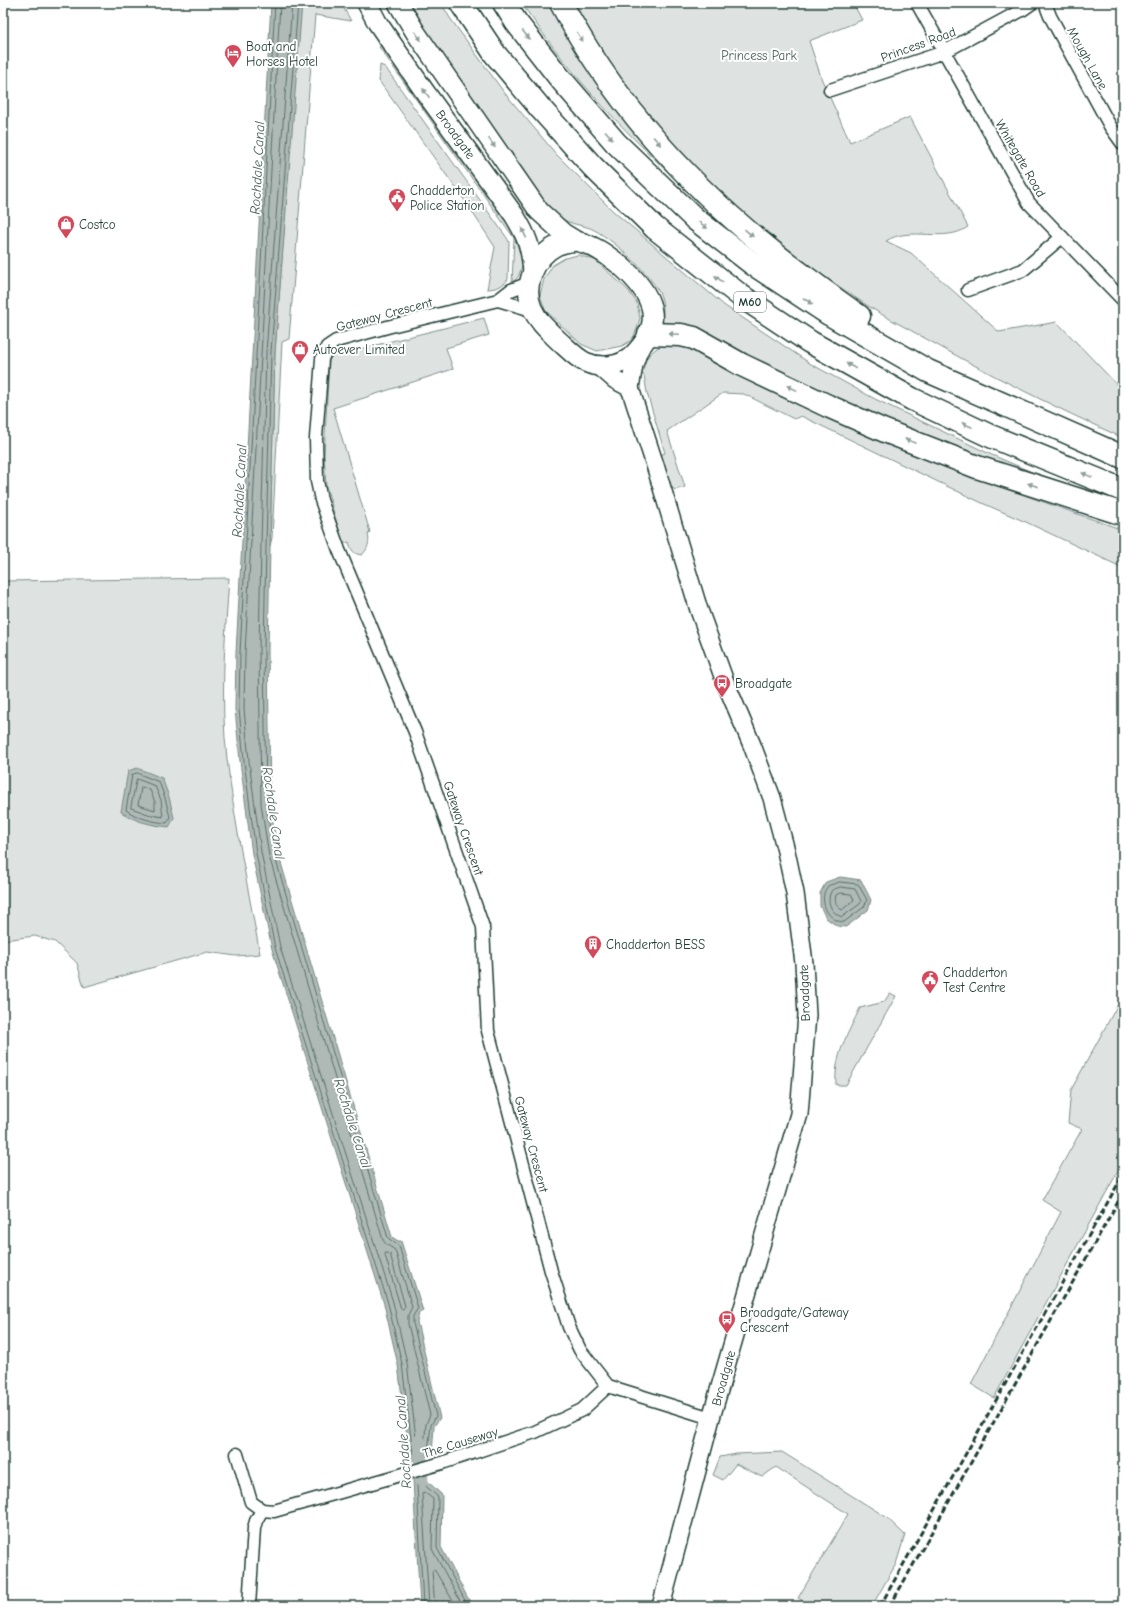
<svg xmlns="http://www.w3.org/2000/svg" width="1126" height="1609" font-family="'Comic Neue',sans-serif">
<rect width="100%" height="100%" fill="#fff"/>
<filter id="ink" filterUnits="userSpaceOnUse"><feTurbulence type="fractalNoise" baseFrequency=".025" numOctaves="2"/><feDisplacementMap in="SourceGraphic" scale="8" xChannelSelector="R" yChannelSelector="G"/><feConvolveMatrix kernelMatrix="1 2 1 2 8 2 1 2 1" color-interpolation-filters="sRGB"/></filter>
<g filter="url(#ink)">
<g fill="#dee3e2" stroke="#7e908b">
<path d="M301,3H341L351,21L315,15L289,339L282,342L272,538L270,546L275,352Z"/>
<path d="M409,3H441L450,18L503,91L556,154L613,211L725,306L811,364L875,399L992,455L1060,484L1059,485L931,440L662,324C663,315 664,306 661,297C654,276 610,236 590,228C581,225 569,224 561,218C543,203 530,181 516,162C478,111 441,57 409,3Z"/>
<path d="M521,3H552L707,209C657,162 608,116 565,62C549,43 536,23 521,3Z"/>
<path d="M572,3H853L862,20L809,41L822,80L850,142L910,117L968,227C944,244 911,225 886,241L911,253L999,332L1057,322L1123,391V438C1054,407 986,373 921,336C903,326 885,317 868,306C772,243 681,167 614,74C598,52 586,26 572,3Z"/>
<path d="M382,45L471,166L518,237L523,264L518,277L512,283L514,238L379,47Z"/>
<path d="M380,65L385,67L507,238L509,242L508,279C504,286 495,289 487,289L495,247L465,201L379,81Z"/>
<path d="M578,255L595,260L628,290L637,303L640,318L637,329L632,340L622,346L597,351L581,344L545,310L540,295L544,279L553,265L565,258Z"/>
<path d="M484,318L489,335L446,348L453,369L333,408L370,532L368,534C370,542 368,549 362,555C353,554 351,550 349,542L343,544L326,486L324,455L329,360L336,353L343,355L356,350Z"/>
<path d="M678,343L693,347L771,389L859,432L953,470L1123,530V568L1028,523L982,503L801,416L794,419L744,394L723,393L667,431L685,487L675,490L669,485L660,455L665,453L647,393L644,375L641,374C641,363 651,350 661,346C666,344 672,344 678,343Z"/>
<path d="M229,578C225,638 220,699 227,759C235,824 248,889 260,954L236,956L207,952L84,987L77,963L55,942L35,936L3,940V581Z"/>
<path d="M890,993L896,996L846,1085H836C834,1055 848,1034 860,1008L884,1002Z"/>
<path d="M1123,995V1162L994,1398L971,1384L1061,1212L1042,1200L1082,1129L1068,1123L1071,1090Z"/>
<path d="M782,1452L886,1517L905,1535L896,1564L872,1606H812L798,1598L848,1514L776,1467L762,1477L736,1464L723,1480L713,1475L720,1457L736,1454Z"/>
</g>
<g fill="#afbab7" stroke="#758883">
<path d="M271,3H302L275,352L270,546L268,650L270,804L278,853L392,1237L398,1241H401L423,1311L419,1313L417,1322L440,1418L434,1426L432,1455L410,1461L398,1365L384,1304L272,949L252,854L240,761L235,709L236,653Z"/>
<path d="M137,768L162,778L169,797L174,818L169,827C151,825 136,822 121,812L128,771Z"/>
<path d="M840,877L861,880L871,900L868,910L846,927L837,926L826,918L820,906V893L826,882Z"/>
<path d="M422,1476L442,1495L441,1547L472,1606H420L413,1480Z"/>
</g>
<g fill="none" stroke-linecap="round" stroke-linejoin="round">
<g stroke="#596f68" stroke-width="1">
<path d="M275,3L240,653L239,709L244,761L256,853L275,948L388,1303L402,1364L413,1454L415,1455L428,1451L431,1425L436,1416L413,1323V1316L418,1308L399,1246L388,1238L274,854L266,804L264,650L266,545L271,352L298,3"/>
<path d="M280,3L245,653L244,709L249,761L261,852L280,947L393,1302L407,1363L417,1447L419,1449L424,1447L426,1424L430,1415L408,1324V1315L412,1307L395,1250L386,1244L383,1240L269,856L261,804L259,650L261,545L266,352L292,3"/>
<path d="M137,773L159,782L165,798L170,817L167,823C153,822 137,818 126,810L132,775Z"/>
<path d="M137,779L155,786L161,800L163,817L151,815L131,808Z"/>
<path d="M142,787L150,790L155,802V810L138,805L141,788Z"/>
<path d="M840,882L858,884L867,900L864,907L844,922C831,922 821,907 824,894C824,891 827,888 828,886Z"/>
<path d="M841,887L855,889L861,901L860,904L842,917C831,913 825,901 832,890Z"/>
<path d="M841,893L851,894L854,900L842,910C836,907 834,901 836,895Z"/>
<path d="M386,1253L390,1254L405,1306L403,1310L401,1309L385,1255Z"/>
<path d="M423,1606L417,1484L420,1481L438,1497L437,1548L468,1606"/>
<path d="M429,1606L422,1494L424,1492L433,1499L432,1549L463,1606"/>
<path d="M435,1606L432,1571L434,1569L456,1606"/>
</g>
<path stroke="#afbab7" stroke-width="13" d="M419,1441L422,1481"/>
<defs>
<g id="street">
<path d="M917,3L1029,203L1123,300"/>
<path d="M1045,3L1050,16L1110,126L1123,144"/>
<path d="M830,90L944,52L1022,10L1032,3"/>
<path d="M529,283L511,290L498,300L391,326L336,341L327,347L322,359L316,438L317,481L321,500L339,550L415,732L483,927L488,1031L551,1271L569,1327L580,1350L608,1386L711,1418"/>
<path d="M968,290L1023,270L1062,237"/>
<path d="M498,300L532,310"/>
<path d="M237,1454L251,1502L262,1510L274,1511L442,1463L535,1432L582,1410L608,1386"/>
<path d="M249,1606L254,1528L256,1521L262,1510"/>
</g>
<g id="secondary">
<path d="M639,350L634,365L630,388L655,465L699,610L724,679L752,745L772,798L786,851L795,893L804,963L807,1015L799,1114L711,1418L661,1606"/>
<path d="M599,366L615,380L630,388"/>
</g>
<g id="primary">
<path d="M367,3L377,22L425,92L514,215C527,236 531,247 533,271"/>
<path d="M398,3L416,33L539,211L563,233L576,241"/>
<path d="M576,241C594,245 606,254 621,266C652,293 667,322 633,355C621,367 600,369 585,362C575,357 567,348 559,341C549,331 538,322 532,308C523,287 534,257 556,246C562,243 570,242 576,241Z"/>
</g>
<g id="highway">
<path d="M461,3L495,54L541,109L593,167L655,228L741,296L810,342L912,399L988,435L1123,490"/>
<path d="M504,3L516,22L559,77L616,143L695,219L753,264L829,314L928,371L1123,457"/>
<path d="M561,3C620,115 710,208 812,282C828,294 843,305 859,316"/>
<path d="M649,334L681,335L694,338L742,365L828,406L885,431L977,467L1123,514"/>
</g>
</defs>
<use href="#street" stroke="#1f3d34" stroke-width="15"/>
<use href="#secondary" stroke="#1f3d34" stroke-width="20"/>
<use href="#primary" stroke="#1f3d34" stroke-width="22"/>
<use href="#highway" stroke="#1f3d34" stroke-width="25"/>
<use href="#street" stroke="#fff" stroke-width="12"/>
<use href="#secondary" stroke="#fff" stroke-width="17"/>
<use href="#primary" stroke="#fff" stroke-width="19"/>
<use href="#highway" stroke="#fff" stroke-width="22"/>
<g stroke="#1f3d34" stroke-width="3" stroke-dasharray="6 3" stroke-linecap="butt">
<path d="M880,1606L1123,1175"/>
<path d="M890,1606L1123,1193"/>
</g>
</g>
<defs><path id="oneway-solid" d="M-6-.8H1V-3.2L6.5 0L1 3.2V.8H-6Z"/></defs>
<g fill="#8f9e9a">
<use href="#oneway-solid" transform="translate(526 35) rotate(52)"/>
<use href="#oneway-solid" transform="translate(418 36) rotate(56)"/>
<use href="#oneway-solid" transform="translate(580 37) rotate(59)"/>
<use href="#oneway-solid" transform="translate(426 93) rotate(-126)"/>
<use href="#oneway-solid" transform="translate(609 135) rotate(49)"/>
<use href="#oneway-solid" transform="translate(657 141) rotate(50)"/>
<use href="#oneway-solid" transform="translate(492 143) rotate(56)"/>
<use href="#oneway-solid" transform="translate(703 225) rotate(38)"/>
<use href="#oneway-solid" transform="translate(524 233) rotate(-115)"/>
<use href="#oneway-solid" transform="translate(749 233) rotate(40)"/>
<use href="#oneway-solid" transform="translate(719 279) rotate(-141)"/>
<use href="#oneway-solid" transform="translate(808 301) rotate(33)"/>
<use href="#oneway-solid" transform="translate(674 334) rotate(-178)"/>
<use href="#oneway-solid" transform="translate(851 366) rotate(-151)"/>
<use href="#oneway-solid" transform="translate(792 388) rotate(-154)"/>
<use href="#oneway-solid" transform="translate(967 425) rotate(-155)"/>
<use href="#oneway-solid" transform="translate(910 441) rotate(-158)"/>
<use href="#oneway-solid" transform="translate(1087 475) rotate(-158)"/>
<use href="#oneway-solid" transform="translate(1033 485) rotate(-162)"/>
</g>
</g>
<defs>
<symbol id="hotel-pin" viewBox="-11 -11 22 30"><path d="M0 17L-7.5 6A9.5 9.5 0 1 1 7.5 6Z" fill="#d1495b" stroke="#fff"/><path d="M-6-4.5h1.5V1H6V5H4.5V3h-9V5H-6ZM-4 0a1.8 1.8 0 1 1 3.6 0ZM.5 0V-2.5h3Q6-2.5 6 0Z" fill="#fff"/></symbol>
<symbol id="civic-pin" viewBox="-11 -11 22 30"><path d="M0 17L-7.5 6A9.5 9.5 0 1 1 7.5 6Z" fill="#d1495b" stroke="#fff"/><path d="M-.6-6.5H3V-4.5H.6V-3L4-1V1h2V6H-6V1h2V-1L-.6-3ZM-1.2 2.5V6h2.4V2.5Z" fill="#fff"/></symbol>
<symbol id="shop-pin" viewBox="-11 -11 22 30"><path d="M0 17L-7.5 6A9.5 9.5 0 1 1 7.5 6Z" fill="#d1495b" stroke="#fff"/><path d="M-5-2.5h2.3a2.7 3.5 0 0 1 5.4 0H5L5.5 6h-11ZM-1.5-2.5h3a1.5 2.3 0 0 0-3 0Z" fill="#fff"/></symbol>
<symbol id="bus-pin" viewBox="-11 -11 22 30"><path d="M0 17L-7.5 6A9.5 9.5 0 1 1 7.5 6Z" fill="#d1495b" stroke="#fff"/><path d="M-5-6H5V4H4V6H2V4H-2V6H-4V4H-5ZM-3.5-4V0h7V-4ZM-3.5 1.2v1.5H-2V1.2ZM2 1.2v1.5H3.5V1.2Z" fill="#fff"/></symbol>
<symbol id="building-pin" viewBox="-11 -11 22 30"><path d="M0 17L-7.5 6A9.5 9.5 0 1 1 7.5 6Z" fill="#d1495b" stroke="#fff"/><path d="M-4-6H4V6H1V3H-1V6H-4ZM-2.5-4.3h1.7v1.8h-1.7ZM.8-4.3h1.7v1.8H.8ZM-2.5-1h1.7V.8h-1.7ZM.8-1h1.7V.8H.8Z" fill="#fff"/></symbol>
</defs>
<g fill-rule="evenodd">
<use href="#hotel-pin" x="223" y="43" width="20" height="27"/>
<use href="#civic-pin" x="387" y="187" width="20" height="27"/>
<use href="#shop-pin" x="56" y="214" width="20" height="27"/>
<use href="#shop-pin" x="290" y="339" width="20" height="27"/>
<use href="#bus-pin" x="712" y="673" width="20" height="27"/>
<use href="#building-pin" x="583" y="934" width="20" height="27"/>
<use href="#civic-pin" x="920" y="969" width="20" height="27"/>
<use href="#bus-pin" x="717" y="1309" width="20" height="27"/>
</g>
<g text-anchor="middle" stroke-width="4" stroke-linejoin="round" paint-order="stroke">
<rect fill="#fff" stroke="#627771" stroke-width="1" x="734" y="292" width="32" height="20" rx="3"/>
<g font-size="12" font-weight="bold" fill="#1f3d34">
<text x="750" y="306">M60</text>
</g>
<g font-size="13" fill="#1f3d34" stroke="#fff">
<text transform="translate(918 44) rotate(-20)" y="5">Princess Road</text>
<text transform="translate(1088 58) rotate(61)" y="5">Mough Lane</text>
<text transform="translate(456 134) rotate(54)" y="5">Broadgate</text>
<text transform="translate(1021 158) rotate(60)" y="5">Whitegate Road</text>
<text transform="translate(384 314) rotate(-15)" y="5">Gateway Crescent</text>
<text transform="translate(464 828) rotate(71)" y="5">Gateway Crescent</text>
<text transform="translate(804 993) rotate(-92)" y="5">Broadgate</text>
<text transform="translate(532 1144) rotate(75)" y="5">Gateway Crescent</text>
<text transform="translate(723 1378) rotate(-74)" y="5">Broadgate</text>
<text transform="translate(460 1442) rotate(-17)" y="5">The Causeway</text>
</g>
<g font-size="13" fill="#1f3d34" stroke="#fff" text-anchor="start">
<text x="246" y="51">Boat and<tspan x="246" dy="15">Horses Hotel</tspan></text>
<text x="410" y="195">Chadderton<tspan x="410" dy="15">Police Station</tspan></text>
<text x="79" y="229">Costco</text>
<text x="313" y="354">Autoever Limited</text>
<text x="735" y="688">Broadgate</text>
<text x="606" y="949">Chadderton BESS</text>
<text x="943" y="977">Chadderton<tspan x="943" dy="15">Test Centre</tspan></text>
<text x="740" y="1317">Broadgate/Gateway<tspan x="740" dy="15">Crescent</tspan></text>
</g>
<g font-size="13" fill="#455e57" stroke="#fff">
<text x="759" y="60">Princess Park</text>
</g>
<g font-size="14" font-style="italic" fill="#4a625b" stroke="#fff">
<text transform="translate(257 168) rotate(-87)" y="5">Rochdale Canal</text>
<text transform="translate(239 491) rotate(-87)" y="5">Rochdale Canal</text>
<text transform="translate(274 813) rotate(82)" y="5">Rochdale Canal</text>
<text transform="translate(353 1123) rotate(72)" y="5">Rochdale Canal</text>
<text transform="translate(403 1442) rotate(-94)" y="5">Rochdale Canal</text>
</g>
</g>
<rect width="1126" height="1609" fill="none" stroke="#fff" stroke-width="16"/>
<rect x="8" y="8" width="1110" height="1593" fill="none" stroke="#1f3d34" stroke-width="1.5" filter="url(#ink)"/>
</svg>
